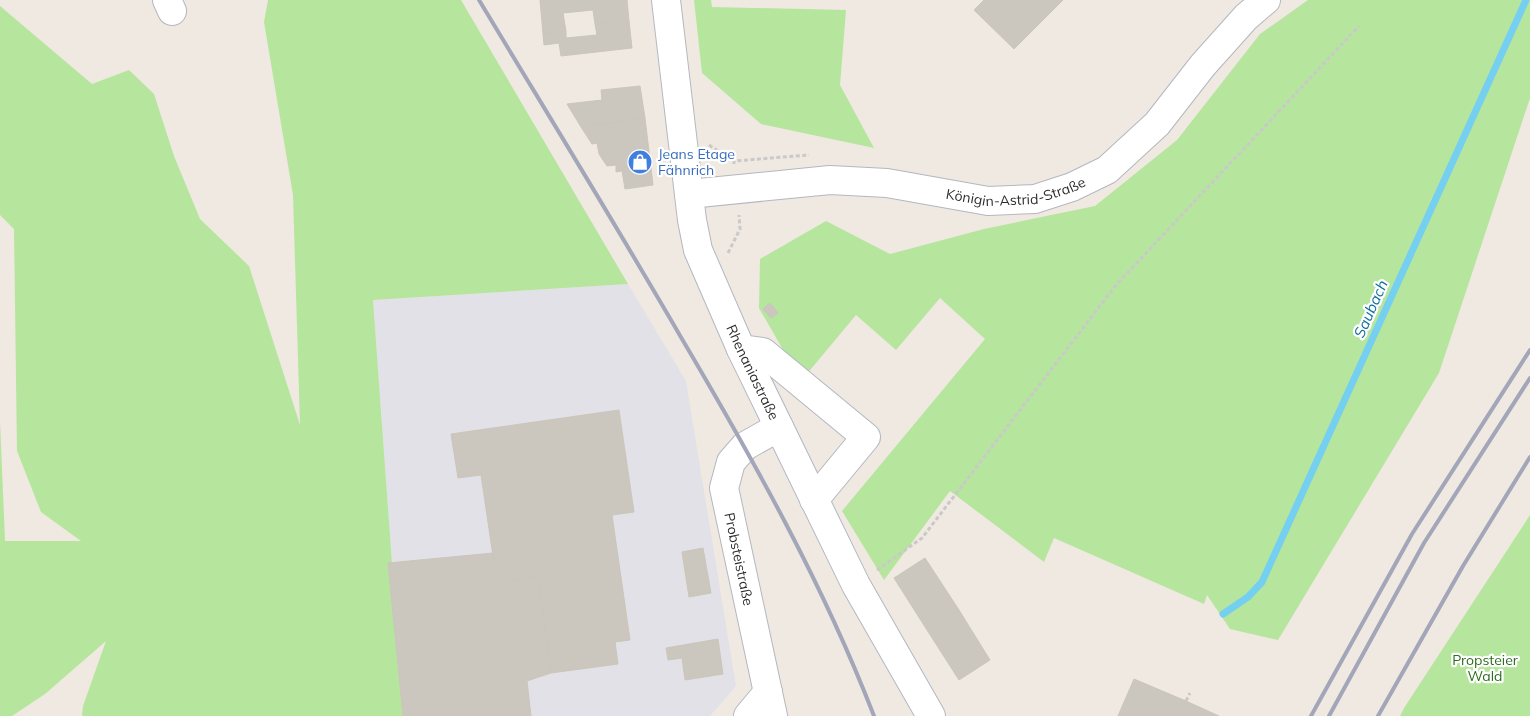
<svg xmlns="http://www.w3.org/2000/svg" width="1530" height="716" font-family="Mulish,sans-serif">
<rect width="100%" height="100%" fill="#efe9e1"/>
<path fill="#e3e1e8" d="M628,284L686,381L736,686L710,716H403L373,300Z"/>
<g fill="#b6e59e">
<path d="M268,0H461L628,284L373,300L403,716H82L83,706L106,641L45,694L12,716H0V421L5,541H81L41,512L17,451L14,229L0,215V6L92,84L129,70L154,94L174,156L200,219L249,266L300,425L293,195L264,22Z"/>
<path d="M694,0H711L712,7L846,10L840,85L874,148L761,124L702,73Z"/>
<path d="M1308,0H1530V98L1439,373L1278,640L1230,629L1207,595L1204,604L1054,538L1044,562L950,491L884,580L842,511L985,339L940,298L896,350L856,315L806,375L789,360L759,308L760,259L826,221L890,254L984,229L1095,206L1177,140L1260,34Z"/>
<path d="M1530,515V716H1400L1404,708Z"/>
</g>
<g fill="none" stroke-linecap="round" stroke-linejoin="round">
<path stroke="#75cff0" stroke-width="7" d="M1223,614L1248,597L1262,582L1526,0"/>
</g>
<g fill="#cbc7bf" stroke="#cbc5ba">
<path d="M540,0H627L629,21L595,24L593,10L563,13L566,31L543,34Z"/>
<path d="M984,0H1063L1014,49L974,10Z"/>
<path d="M629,21L632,48L561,56L559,43L544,45L543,34L566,31V38L597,35L595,24Z"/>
<path d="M640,86L645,118L581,127L567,104L602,100L601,90Z"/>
<path d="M645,118L653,185L625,189L622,171L616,172V165L607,166L599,154L597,143L592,144L581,127Z"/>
<path d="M770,303L778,313L771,318L763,309Z"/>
<path d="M619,410L634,512L612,515L630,640L615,642L618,664L551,673L538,577L497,583L481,475L458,478L451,434Z"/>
<path d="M703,548L711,593L689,597L682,552Z"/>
<path d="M493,553L497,583L538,577L551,673L527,681L531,716H403L388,563Z"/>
<path d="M925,558L959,610L927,630L894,578Z"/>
<path d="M959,610L990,660L959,680L927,630Z"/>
<path d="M718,639L723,674L685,680L682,658L668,660L666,648Z"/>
<path d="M1134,679L1186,701L1219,716H1118Z"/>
</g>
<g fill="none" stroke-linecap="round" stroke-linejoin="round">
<defs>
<g id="minor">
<path d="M167,0L172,11"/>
<path id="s1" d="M666,0L692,220L698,250L741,349L856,585L931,716"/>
<path id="s2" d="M689,194L830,180L887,183L988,201L1035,199L1072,187L1107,170L1157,124L1203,65L1246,17L1266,0"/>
<path d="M741,349L763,352L866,437L814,500"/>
<path d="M748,716L768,692"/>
<path d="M773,716L724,488L731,462L745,446L779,427"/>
</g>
</defs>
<use href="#minor" stroke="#b4b7c1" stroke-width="30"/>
<g stroke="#c9c9c9" stroke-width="3" stroke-dasharray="4 2.5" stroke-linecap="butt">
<path d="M709,145L734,161"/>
<path d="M734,164V161L809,155"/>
<path d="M728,253L740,229L739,215"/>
<path d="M877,570L922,538L1116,285L1359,26"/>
<path d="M1186,701L1190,693"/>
</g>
<use href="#minor" stroke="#fff" stroke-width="28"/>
<g stroke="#a3a6b8" stroke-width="4">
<path d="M479,0C547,113 616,225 682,339C754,461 823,584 874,716"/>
<path d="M1311,716L1412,534L1530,350"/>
<path d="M1329,716L1424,543L1530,378"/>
<path d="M1378,716L1463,566L1530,457"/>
</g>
</g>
<defs>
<symbol id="shop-disc" viewBox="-11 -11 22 22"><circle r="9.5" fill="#3f7fe0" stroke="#fff"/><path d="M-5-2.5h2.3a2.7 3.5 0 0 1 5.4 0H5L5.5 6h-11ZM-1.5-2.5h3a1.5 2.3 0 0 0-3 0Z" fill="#fff"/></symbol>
</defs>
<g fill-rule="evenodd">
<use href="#shop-disc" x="626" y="148" width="28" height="28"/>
</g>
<g text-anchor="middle" stroke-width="4.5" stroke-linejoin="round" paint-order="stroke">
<g font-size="14" fill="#366cbe" stroke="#fff" text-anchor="start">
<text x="658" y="159">Jeans Etage<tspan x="658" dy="16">Fähnrich</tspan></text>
</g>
<g font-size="14" fill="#2e2e2e" stroke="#fff">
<text dy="5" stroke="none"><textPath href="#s2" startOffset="330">Königin-Astrid-Straße</textPath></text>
<text dy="5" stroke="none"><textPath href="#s1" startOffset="386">Rhenaniastraße</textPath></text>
<text transform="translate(739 559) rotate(78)" y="5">Probsteistraße</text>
</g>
<g font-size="14" fill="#2c6e1b" stroke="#fff">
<text x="1485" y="665">Propsteier<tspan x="1485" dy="16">Wald</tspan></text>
</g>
<g font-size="15" font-style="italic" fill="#0d6fa3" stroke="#fff">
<text transform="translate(1371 309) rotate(-66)" y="5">Saubach</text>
</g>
</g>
</svg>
